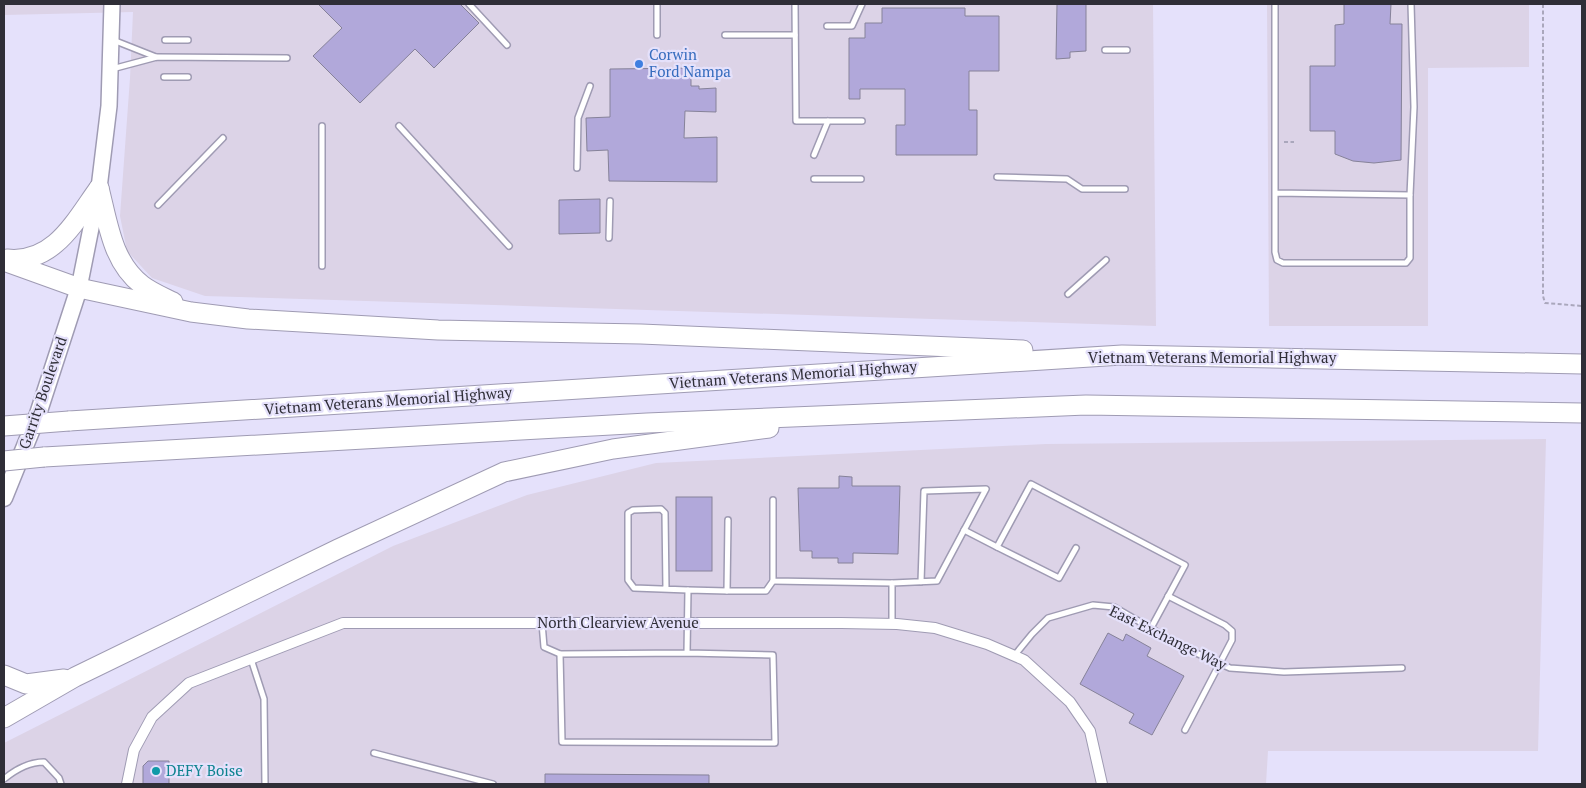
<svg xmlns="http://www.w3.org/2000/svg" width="1586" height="788" font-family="'PT Serif',serif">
<rect width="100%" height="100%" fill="#e5e1fb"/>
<g fill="#dcd3e7">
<path d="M4,4H1153L1156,326L205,296L152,278L127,251L120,216L130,78L133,12L4,15Z"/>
<path d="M1267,4H1529V67L1428,68V326H1269Z"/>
<path d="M1546,439L1538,751H1268L1266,784H4V743L393,546L527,495L656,463L1046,444Z"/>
</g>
<g fill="#b1a8da" stroke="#868299">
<path d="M318,4H460L479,23L434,68L415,49L360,103L313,56L342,28Z"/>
<path d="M1057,4H1086V51L1070,52V58L1056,59Z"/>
<path d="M1344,4H1391L1390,24H1402L1401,160L1374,163L1353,161L1335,154V131H1310V66H1335V25L1344,24Z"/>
<path d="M882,8H965V16H999V71H969V110H977V155H896V125H905V89H860V99H849V38H865V23H882Z"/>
<path d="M691,68V86H699V89L716,88V112L685,111L684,138L717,137V182L609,181L608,150L587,151L586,118L610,117V69Z"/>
<path d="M600,199V233L559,234V200Z"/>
<path d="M839,476L852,477V486H900L898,554L853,553V563H838V558H812V551H800L798,488H839Z"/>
<rect x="676" y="497" width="36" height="74"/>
<path d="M1108,633L1123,641L1126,634L1151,648L1147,656L1184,676L1152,735L1129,723L1134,714L1080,684Z"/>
<path d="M148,761H169V784H143V766Z"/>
<path d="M545,774L709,775V784H545Z"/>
</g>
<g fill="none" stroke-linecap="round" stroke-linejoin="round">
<defs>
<g id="lane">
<path d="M469,4L507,45"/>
<path d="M657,4V35"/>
<path d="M795,4L796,121H862"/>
<path d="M1275,4V252L1277,260L1283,263H1406L1410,258V195L1275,193"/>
<path d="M827,26H852L862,4"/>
<path d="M725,35H795"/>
<path d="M113,40L156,57"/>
<path d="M165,40H188"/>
<path d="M1105,50H1127"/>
<path d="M112,69L157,57L287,58"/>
<path d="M164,77H188"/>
<path d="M322,126V266"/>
<path d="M399,126L509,246"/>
<path d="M814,155L828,121"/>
<path d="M577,168L578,118L590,86"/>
<path d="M997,177L1067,179L1082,189H1125"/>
<path d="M814,179H861"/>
<path d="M1410,195L1414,107L1411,4"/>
<path d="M158,205L223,138"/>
<path d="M609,238L610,201"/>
<path d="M1068,294L1106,260"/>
<path d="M773,500V581L892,583"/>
<path d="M964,530L997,547"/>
<path d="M1076,548L1059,578L997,547L1031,484L1185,565L1151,628"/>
<path d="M666,589L665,513L661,509L633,510L628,513V580L634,588L688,590"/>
<path d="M727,591H766L773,581"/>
<path d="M1168,596L1225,625L1232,631V640L1185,730"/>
<path d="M542,623L544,647L560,654"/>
<path d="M892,624V583L937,581L986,489L924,491L921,582"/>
<path d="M687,653L560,654L562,742L775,743L773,655L687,653L688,590L727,591L728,520"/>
<path d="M1014,656L1032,634L1048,618L1093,605L1114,607L1187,649L1230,668L1284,672L1402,668"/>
<path d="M251,659L264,699L265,784"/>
<path d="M374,753L493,784"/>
<path d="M4,779C15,770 29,762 44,762L59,778L61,784"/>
</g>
<path id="street" d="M127,784L134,750L152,717L189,683L343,623H841L897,624L935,628L987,644L1024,660L1070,702L1090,731L1102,784"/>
<path id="secondary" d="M79,288L99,188L109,106L112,4"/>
<path id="primary" d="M4,498L38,414L79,288"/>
<g id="highway">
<path d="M99,188C108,223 112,262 142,285C151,292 163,297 173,302"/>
<path d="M7,259C54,264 75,221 99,188"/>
<path d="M4,261L79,288L191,312L248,319L438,330L641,334L1023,350"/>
<path d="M69,421L1122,355L1582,364"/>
<path d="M44,457L647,423L1086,405L1582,413"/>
<path d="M4,675L26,684L64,679"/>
<path d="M4,718L75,677L338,549L504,472L613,449L769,428"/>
</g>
</defs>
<use href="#lane" stroke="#9f9bb3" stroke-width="8"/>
<use href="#street" stroke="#9f9bb3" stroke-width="12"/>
<use href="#secondary" stroke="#9f9bb3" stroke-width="18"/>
<use href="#primary" stroke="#9f9bb3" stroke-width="19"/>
<use href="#highway" stroke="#9f9bb3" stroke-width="21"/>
<g stroke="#aaa7bc" stroke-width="2" stroke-dasharray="4 2.5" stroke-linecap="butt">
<path d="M1543,4V296L1545,303L1582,306"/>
<path d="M1284,142H1294"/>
</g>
<use href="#lane" stroke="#fff" stroke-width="5"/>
<use href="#street" stroke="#fff" stroke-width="10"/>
<use href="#secondary" stroke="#fff" stroke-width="15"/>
<use href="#primary" stroke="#fff" stroke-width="16"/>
<use href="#highway" stroke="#fff" stroke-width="19"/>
<defs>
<g id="highway-bridge">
<path d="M4,426L69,421"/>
<path d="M4,461L44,457"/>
</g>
</defs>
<use href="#highway-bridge" stroke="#9f9bb3" stroke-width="21" stroke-linecap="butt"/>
<use href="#highway-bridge" stroke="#fff" stroke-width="19"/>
</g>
<circle fill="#3f7fe0" stroke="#e5e1fb" stroke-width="2" cx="639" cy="64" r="5"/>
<circle fill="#0f9aa8" stroke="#e5e1fb" stroke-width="2" cx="156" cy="771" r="5"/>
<g text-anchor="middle" stroke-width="4.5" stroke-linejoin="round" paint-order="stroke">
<g font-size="15" fill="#366cbe" stroke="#e5e1fb" text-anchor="start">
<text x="649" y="60">Corwin<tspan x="649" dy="17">Ford Nampa</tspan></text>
</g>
<g font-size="15" fill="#2f2e37" stroke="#e5e1fb">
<text x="1212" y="363">Vietnam Veterans Memorial Highway</text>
<text transform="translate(793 375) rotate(-4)" y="5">Vietnam Veterans Memorial Highway</text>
<text transform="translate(43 393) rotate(-71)" y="5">Garrity Boulevard</text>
<text transform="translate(388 401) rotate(-4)" y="5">Vietnam Veterans Memorial Highway</text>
<text x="618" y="628">North Clearview Avenue</text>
<text transform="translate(1168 638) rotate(26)" y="5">East Exchange Way</text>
</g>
<g font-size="15" fill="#0d838f" stroke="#e5e1fb" text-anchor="start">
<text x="166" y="776">DEFY Boise</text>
</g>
</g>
<rect width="1586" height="788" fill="none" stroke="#2f2e37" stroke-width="10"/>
</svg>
